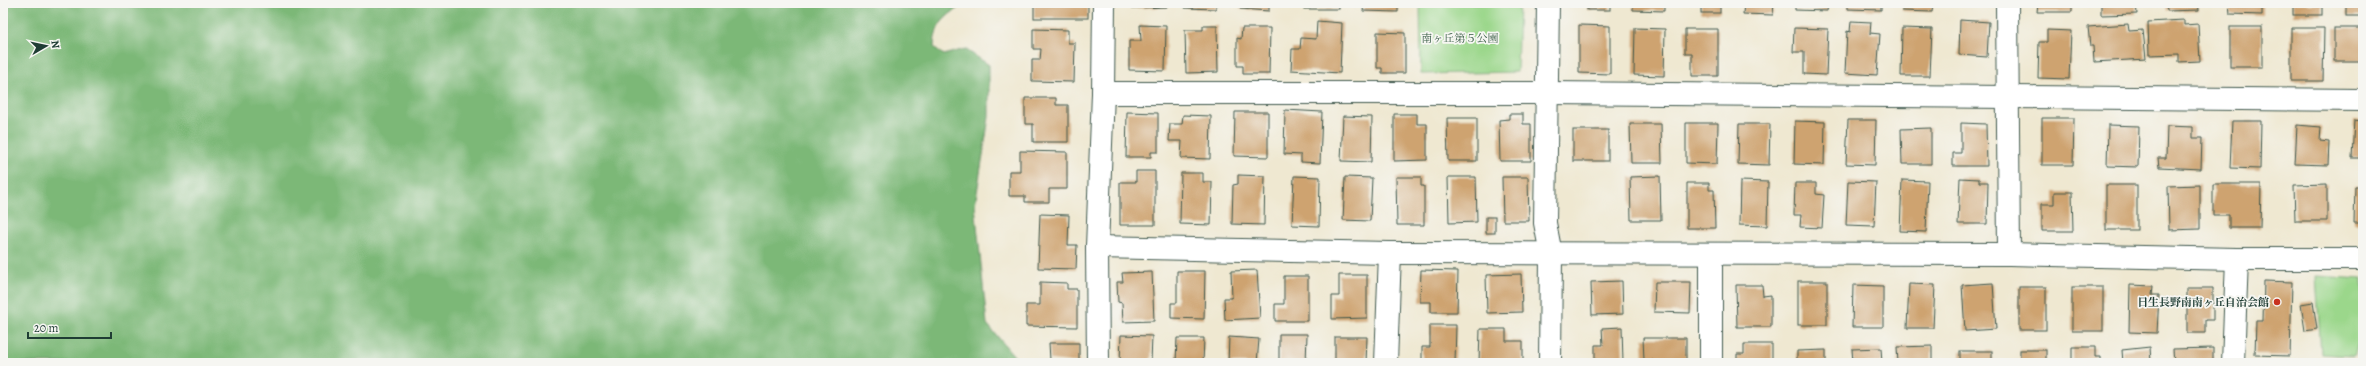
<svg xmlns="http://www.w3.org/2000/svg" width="2366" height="366" font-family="Alegreya,'Noto Serif JP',serif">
<rect width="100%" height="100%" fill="#f6f6f2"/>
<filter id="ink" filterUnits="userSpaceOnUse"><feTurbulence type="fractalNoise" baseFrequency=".025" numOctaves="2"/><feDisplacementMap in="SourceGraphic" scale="8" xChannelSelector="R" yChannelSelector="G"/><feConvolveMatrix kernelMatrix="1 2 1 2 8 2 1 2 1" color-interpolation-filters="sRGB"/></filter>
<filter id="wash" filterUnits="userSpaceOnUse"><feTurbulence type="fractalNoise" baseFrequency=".012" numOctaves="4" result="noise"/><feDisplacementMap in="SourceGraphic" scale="16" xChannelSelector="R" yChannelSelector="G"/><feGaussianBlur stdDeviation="0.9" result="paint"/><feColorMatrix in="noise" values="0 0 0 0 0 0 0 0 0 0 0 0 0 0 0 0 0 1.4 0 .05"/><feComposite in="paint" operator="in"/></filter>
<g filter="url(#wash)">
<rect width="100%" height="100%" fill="#efe8d1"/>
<g fill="#9bd78b" stroke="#5d8a60">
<path d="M1420,3H1519L1517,72L1421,74Z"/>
<path d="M2316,276L2363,279V329L2353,356L2321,354Z"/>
</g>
<path fill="#7cb877" stroke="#4e7a56" d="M3,3H965C946,17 935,22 934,47L944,55L965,49L989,65V117L975,205L987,324L1020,363H3Z"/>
<g id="blocks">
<g fill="#cea36f">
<rect x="1034" y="3" width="54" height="15"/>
<path d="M1132,3H1167V7L1132,8Z"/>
<path d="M1185,3H1216V9L1185,8Z"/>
<path d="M1240,3H1269V11L1240,9Z"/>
<rect x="1304" y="3" width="35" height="6"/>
<path d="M1364,3H1398V12L1363,11Z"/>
<rect x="1587" y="3" width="23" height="7"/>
<path d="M1633,3H1664V11L1633,10Z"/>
<rect x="1701" y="3" width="19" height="10"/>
<path d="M1744,3H1774L1773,15L1743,14Z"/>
<path d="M1795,3H1828L1827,11L1795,10Z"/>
<path d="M1848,3H1881V10L1848,9Z"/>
<path d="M1903,3H1933L1932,12L1902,11Z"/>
<path d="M2038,3H2072V12H2037Z"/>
<path d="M2101,3H2136L2137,14L2101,15Z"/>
<path d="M2166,3H2198L2199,10L2167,11Z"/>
<path d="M2229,3H2262V15L2230,14Z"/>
<rect x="2293" y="3" width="29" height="12"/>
<rect x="2346" y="3" width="17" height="13"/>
<path d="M1960,20L1989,22L1987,57L1959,55Z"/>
<path d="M2184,20V25L2198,24L2200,61L2179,62V54L2149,55L2148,22Z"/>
<path d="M1317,21L1342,23L1340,73L1291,70L1292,49H1300L1301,38L1316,39Z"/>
<path d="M1851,21L1871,22L1870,33L1880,34L1877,75L1845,73L1847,31L1850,32Z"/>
<path d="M2128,24L2129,31L2143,30L2146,59L2094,62L2093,46H2090L2088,27Z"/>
<path d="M1140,25L1166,26L1165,71L1129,70V41H1141Z"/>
<path d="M1579,25L1610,26V74L1579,73Z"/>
<path d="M1203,26H1217L1218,72L1186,73L1185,30H1203Z"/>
<rect x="2230" y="27" width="32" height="40"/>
<path d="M1242,28H1270L1269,74H1243V66H1237V38L1241,39Z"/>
<path d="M1635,28L1665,29L1664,76L1634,75Z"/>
<path d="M1794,28L1828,29L1826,75L1804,74V52H1793Z"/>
<path d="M1902,28L1932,29L1930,76H1901Z"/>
<path d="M2291,28H2324L2323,81H2291Z"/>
<rect x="2334" y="28" width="29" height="33"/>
<path d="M1033,29L1068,30V43H1075L1074,82L1032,81V60H1040L1041,49H1033Z"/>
<path d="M1685,29H1718V76H1692V53H1685Z"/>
<path d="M2047,30L2071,31L2069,79L2038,78L2039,42H2047Z"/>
<path d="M1377,32L1405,33V73H1382V68H1377Z"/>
<path d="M1025,98H1056V105H1068V142H1033V124H1025Z"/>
<path d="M1285,110L1322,112L1320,163L1301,162V155L1284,154Z"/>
<path d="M1127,112L1158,113V152H1151V157H1126Z"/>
<path d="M1235,112H1268V157L1234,156Z"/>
<path d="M1394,114H1417V124H1427V160L1394,161Z"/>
<path d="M1509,114H1523V124H1531V161H1500L1499,120L1509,119Z"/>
<path d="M1183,115L1211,116L1210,159L1181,158L1182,141H1169L1170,124H1182Z"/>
<path d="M1343,116L1372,117L1371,162L1341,161Z"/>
<path d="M1447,118H1477V161H1448Z"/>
<path d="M2042,118H2074L2073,165H2042Z"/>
<path d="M1848,120H1876L1875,165L1846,164Z"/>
<path d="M2354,120L2363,121V158H2352Z"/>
<path d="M1795,121L1825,122L1824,165L1794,164Z"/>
<path d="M2232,121H2261L2260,169L2230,168Z"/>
<path d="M1686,123H1718L1717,164L1686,163Z"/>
<path d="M1961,123L1986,124L1987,166H1953V153H1961Z"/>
<path d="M1630,124H1661L1662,163H1631Z"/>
<path d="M1739,124H1770L1769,165L1738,164Z"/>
<path d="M2108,125L2139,126L2138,167L2107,166Z"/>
<path d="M2297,125L2321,127L2320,141L2329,142L2328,165L2295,164Z"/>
<path d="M2167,126L2193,127V138H2202L2201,169L2159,167L2158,158H2166Z"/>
<path d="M1931,128V164H1902L1901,129Z"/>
<rect x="1573" y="130" width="35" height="31"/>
<path d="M1020,151L1067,152V189H1049V202H1025V196H1009V171H1020Z"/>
<path d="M1136,171H1155V225H1120V182H1136Z"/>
<path d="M1181,173H1203V182H1212L1211,225L1180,224Z"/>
<path d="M1238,175L1265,176L1264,225L1232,224L1233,185L1238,184Z"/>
<path d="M1294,176L1320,177L1319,226L1292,225Z"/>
<path d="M1660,176L1661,220H1631L1630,177Z"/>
<path d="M1345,177L1372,178L1370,221L1343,220Z"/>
<path d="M1396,177H1421V186H1424V225H1397Z"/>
<path d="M1448,177H1476L1477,222L1449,223Z"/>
<path d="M1502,177H1528L1529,221H1503Z"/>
<path d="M1960,178L1979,179V182H1988L1987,224H1958Z"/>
<path d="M1902,180L1928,181L1926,232L1900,231Z"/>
<path d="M1740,181L1768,182L1767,226L1739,225Z"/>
<path d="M1848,181L1876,182L1874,226L1846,225Z"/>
<path d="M1687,183H1709V190H1714L1715,228H1687Z"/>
<path d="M1795,183H1816V194L1824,195L1822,228L1800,227L1801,215H1794Z"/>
<path d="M2213,184H2261L2260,228H2229V215H2213Z"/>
<path d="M2327,184V221H2295L2294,185Z"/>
<rect x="2106" y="185" width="31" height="45"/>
<path d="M2200,185V229L2169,230L2168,186Z"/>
<path d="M2355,186H2363V223H2354Z"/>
<path d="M2054,192H2072L2073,231H2042V204H2054Z"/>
<path d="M1040,214L1069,215L1068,245H1077L1076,269L1038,268Z"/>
<rect x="1486" y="217" width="9" height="16"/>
<path d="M1257,270L1260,318L1225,320L1224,298H1232L1231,271Z"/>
<path d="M1421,270L1458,271L1457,312H1431V302H1420Z"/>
<path d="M1177,271H1205L1204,319L1171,318V303H1177Z"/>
<path d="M1152,272L1154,321L1123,322L1122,303L1118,302L1117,282H1123L1122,273Z"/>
<path d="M1521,274L1522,312L1487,313L1486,275Z"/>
<path d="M1339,275H1367V318L1332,319V296H1339Z"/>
<path d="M1284,276H1308V321H1275V304H1284Z"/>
<path d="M1622,281L1623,314L1592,315L1591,282Z"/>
<rect x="1798" y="281" width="29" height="44"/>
<path d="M2264,281L2292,282L2290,356L2255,355L2256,321H2263Z"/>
<path d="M1040,282L1067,283V289H1077V327L1026,326V305H1040Z"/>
<path d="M1655,282H1691L1690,313L1654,312Z"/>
<path d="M1993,283L1996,329L1965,331L1962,285Z"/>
<path d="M1909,284L1935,285L1933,328H1907Z"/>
<path d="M1736,285H1762L1763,296L1771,295V327H1737Z"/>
<path d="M1853,285L1883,286V327H1852Z"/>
<path d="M2130,285L2153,286L2152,295H2159L2157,333L2129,332Z"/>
<rect x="2019" y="287" width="27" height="43"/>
<rect x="2072" y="287" width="31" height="44"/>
<path d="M2187,288H2213V320H2205V333H2187Z"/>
<path d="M2313,302L2317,329L2305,331L2301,304Z"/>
<path d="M1430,325H1456L1455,363H1422V347H1430Z"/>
<path d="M1622,327L1623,363H1595V345H1603L1602,328Z"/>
<path d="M1480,329H1506V341H1523V363H1479Z"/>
<path d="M1279,334H1307L1306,363H1279Z"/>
<path d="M1121,335L1152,336L1151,363H1120Z"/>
<path d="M1229,337L1259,339L1257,363H1228Z"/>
<path d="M1335,337H1367L1366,363H1335Z"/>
<path d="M1177,338H1204L1203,363H1176Z"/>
<path d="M1643,338H1686V363H1653V360H1644Z"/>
<path d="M1049,343H1079V363L1050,360Z"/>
<path d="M1744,344H1772V363H1737V354H1744Z"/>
<path d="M1932,346V363H1898L1897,347Z"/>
<path d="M2072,347H2095V357H2101V363H2072Z"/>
<path d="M2150,347L2151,363H2123L2122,350Z"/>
<path d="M1881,348L1882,363H1853L1852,349Z"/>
<path d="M2213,348V363H2174L2173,349Z"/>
<path d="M1826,350V363H1797V351Z"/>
<rect x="2020" y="350" width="26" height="13"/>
<rect x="1960" y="351" width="32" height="12"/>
</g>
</g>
</g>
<g filter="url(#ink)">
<use href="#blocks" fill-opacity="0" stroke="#3e574c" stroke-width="1"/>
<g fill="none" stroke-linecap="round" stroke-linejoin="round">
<defs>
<g id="minor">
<path d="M1548,3L1545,223L1551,254L1550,363"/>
<path d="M2007,3L2009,254"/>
<path d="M1103,93H1546L2363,100"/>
<path d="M1097,247L1390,253L2009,254L2237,259H2363"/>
<path d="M1711,254V363"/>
<path d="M1098,363L1097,247L1103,93L1104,3"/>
<path d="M1386,363L1390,253"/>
<path d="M2233,363L2237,259"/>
</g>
</defs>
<use href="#minor" stroke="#3e574c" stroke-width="24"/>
<use href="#minor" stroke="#fff" stroke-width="22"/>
</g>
</g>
<circle fill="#c8321e" stroke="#f6f6f2" stroke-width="1.5" cx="2277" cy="302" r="4"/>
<g text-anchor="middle" stroke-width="3.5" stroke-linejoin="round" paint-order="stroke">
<g font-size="11" fill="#385c45" stroke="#f6f6f2">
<text x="1460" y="42">南ヶ丘第５公園</text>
</g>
<g font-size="11" font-weight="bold" fill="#1f3d34" stroke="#f6f6f2" text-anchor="end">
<text x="2269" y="306">日生長野南南ヶ丘自治会館</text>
</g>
</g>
<rect width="2366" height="366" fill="none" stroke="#f6f6f2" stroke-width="16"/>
<g transform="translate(46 46) rotate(81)" stroke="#f6f6f2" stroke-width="3" paint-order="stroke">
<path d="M0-3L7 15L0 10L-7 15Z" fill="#1f3d34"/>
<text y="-6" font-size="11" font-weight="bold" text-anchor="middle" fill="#1f3d34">N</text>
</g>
<path d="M28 332v6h83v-6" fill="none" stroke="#1f3d34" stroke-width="2"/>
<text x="34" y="332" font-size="12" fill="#1f3d34" stroke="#f6f6f2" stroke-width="3" paint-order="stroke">20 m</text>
</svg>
